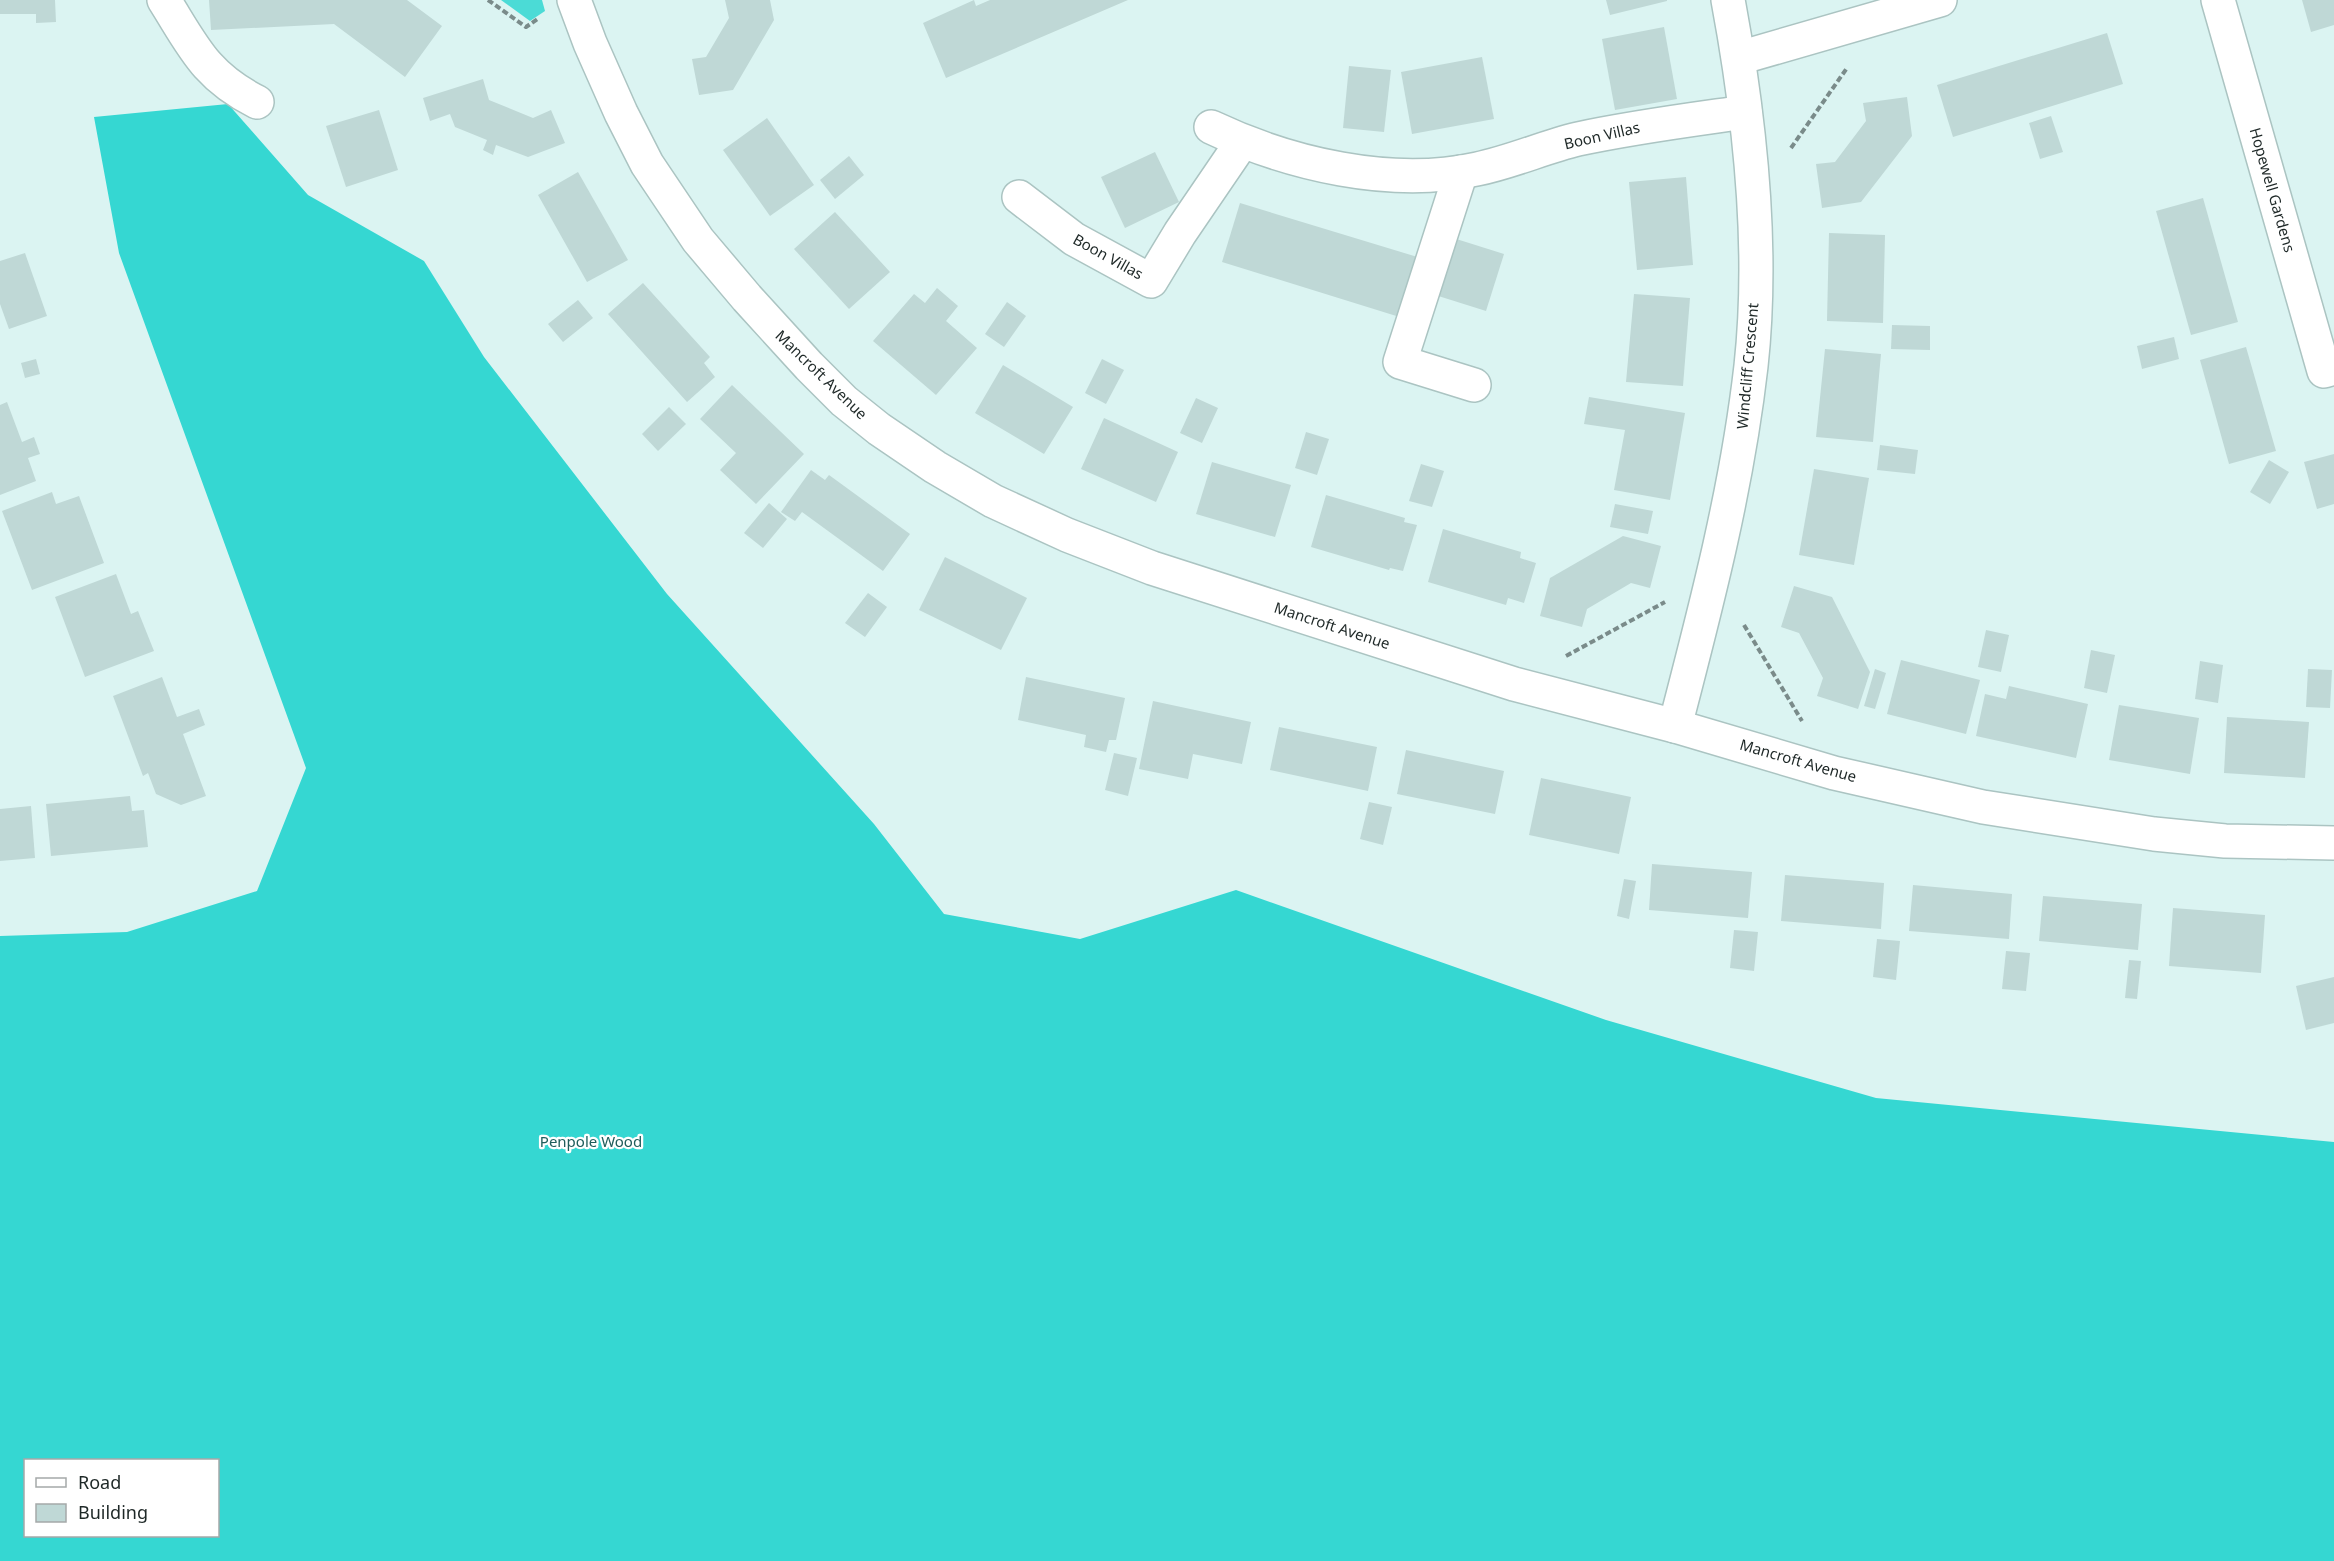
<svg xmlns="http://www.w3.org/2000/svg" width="2334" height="1561" font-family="'Noto Sans',sans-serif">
<rect width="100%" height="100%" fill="#dbf4f2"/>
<path fill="#4bdbd6" d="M501,0H542L545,11L530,21Z"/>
<path fill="#35d7d2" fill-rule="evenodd" d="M228,104L308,195L424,261L484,357L667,594L874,824L944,914L1080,939L1236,890L1606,1020L1876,1098L2334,1142V1561H0V936L127,932L257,891L306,768L119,253L94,117ZM26,1460H218V1536H26Z"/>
<g fill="#bfd8d6">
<path d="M0,0H55L56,22L36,23V14H0Z"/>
<path d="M209,0H407L442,26L405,77L334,24L211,30Z"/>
<path d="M725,0H770L774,20L733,90L699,95L692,59L706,57L729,18Z"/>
<path d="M974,0L976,6L990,0H1128L946,78L923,23Z"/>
<path d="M1606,0H1667V1L1610,15Z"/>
<path d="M2302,0H2334V25L2311,32Z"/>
<path d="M1664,27L1677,99L1615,110L1602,39Z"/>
<path d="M2107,33L2123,84L1953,137L1937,85Z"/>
<path d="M1482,57L1494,119L1412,134L1401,72Z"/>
<path d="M1349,66L1391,70L1384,132L1343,128Z"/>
<path d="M483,79L489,100L533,118L551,110L565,143L528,157L496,145L493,155L483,150L487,140L455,127L450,114L430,121L423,98Z"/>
<path d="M1907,97L1912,136L1861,202L1822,208L1816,164L1835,162L1866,121L1863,103Z"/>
<path d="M379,110L398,170L346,187L326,126Z"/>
<path d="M2051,116L2063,152L2040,159L2029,123Z"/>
<path d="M767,118L814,185L770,216L723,150Z"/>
<path d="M1155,152L1179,202L1125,228L1101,177Z"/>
<path d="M849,156L864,175L835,199L820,180Z"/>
<path d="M578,172L628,260L587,282L538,195Z"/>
<path d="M1686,177L1693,265L1637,270L1629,182Z"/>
<path d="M2203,198L2238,322L2191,335L2156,211Z"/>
<path d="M1240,203L1424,259L1406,319L1222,262Z"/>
<path d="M835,212L890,272L849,309L794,249Z"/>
<path d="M1829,233L1885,235L1883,323L1827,321Z"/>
<path d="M1450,237L1504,254L1486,311L1432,294Z"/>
<path d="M25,253L47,316L9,329L0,304V261Z"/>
<path d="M643,283L710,357L704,363L715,377L687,402L608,314Z"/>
<path d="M937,288L958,306L946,321L977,348L936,395L873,341L914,294L925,303Z"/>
<path d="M1634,294L1690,298L1683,386L1626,382Z"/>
<path d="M578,300L593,318L563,342L548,324Z"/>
<path d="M1007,302L1026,316L1004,347L985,334Z"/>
<path d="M1892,325L1930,326V350L1891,349Z"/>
<path d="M2174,337L2179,359L2142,369L2137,346Z"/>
<path d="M2246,347L2276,451L2229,464L2200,360Z"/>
<path d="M1825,349L1881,354L1873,442L1816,437Z"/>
<path d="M36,359L40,374L25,378L21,363Z"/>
<path d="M1102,359L1124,370L1106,404L1085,393Z"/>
<path d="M1003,365L1073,407L1044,454L975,413Z"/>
<path d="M732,385L804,454L756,504L720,470L736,453L700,419Z"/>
<path d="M1589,397L1685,413L1670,500L1614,490L1625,430L1584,424Z"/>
<path d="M1196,398L1218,408L1202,443L1180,433Z"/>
<path d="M7,402L22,442L34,437L40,454L28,458L36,481L0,495V405Z"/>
<path d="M669,407L686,424L658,451L642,434Z"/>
<path d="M1104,418L1178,452L1156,502L1081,469Z"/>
<path d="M1306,432L1329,439L1317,475L1295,468Z"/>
<path d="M1880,445L1918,450L1915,474L1877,470Z"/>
<path d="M2334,454V504L2317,509L2304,462Z"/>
<path d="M2269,460L2289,472L2270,504L2250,492Z"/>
<path d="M1212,462L1291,485L1275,537L1196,514Z"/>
<path d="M1421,464L1444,471L1432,507L1409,501Z"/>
<path d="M1814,469L1869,478L1854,565L1799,555Z"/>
<path d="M811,470L825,480L829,475L910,534L883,571L802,512L795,521L781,512Z"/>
<path d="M52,492L56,504L79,496L104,563L32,590L2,511Z"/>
<path d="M1326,495L1405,518L1404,522L1417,525L1403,571L1390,568L1389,570L1311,547Z"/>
<path d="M769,503L787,519L763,548L744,533Z"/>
<path d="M1615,504L1653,511L1648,534L1610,527Z"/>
<path d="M1443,529L1521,552L1520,558L1536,563L1524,603L1508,598L1506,605L1428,582Z"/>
<path d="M1623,536L1661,546L1650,588L1631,583L1587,609L1582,627L1540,616L1550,578Z"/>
<path d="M945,557L1027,598L1001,650L919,610Z"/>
<path d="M116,574L131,614L138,611L154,651L85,677L55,597Z"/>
<path d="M1794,586L1832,597L1870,672L1858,709L1817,696L1823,678L1799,633L1781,627Z"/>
<path d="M868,593L887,607L865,637L845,623Z"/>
<path d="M1986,630L2009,635L2001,672L1978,667Z"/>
<path d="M2091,650L2115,655L2107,693L2084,688Z"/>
<path d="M1901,660L1980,680L1966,734L1887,714Z"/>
<path d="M2200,661L2223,665L2218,703L2195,699Z"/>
<path d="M1875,669L1886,673L1875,709L1864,706Z"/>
<path d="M2308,669L2332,670L2330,708L2306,707Z"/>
<path d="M162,677L177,717L199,709L205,725L183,734L206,796L181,805L156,794L148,773L143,776L113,696Z"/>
<path d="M1026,677L1125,698L1116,740H1109L1106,752L1084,747L1086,735L1018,720Z"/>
<path d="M2009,686L2088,704L2076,758L1976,736L1985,694L2006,699Z"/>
<path d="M1153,701L1251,722L1242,764L1193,754L1188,779L1139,769Z"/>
<path d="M2119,705L2199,718L2190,774L2109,760Z"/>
<path d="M2227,717L2309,722L2305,778L2224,773Z"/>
<path d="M1279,727L1377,747L1368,791L1270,770Z"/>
<path d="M1406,750L1504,771L1495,814L1397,794Z"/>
<path d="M1114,753L1137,758L1128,796L1105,790Z"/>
<path d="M1541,778L1631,797L1619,854L1529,835Z"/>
<path d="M130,796L132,811L144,810L148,847L51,856L46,804Z"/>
<path d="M1369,802L1392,807L1383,845L1360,839Z"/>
<path d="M31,806L35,858L0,861V809Z"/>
<path d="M1652,864L1752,872L1748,918L1649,910Z"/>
<path d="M1785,875L1884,883L1881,929L1781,921Z"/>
<path d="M1624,879L1636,881L1629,919L1617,916Z"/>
<path d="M1913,885L2012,894L2009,939L1909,931Z"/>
<path d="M2043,896L2142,904L2138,950L2039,941Z"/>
<path d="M2173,908L2265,915L2261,973L2169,966Z"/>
<path d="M1734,930L1758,932L1754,971L1730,968Z"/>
<path d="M1877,939L1900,941L1896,980L1873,977Z"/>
<path d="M2006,951L2030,953L2026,991L2002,989Z"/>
<path d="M2129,960L2141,961L2137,999L2125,998Z"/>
<path d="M2334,977V1023L2306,1030L2296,986Z"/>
</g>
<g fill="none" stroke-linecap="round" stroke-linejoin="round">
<defs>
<g id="minor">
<path d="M164,0C193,46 205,76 257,102"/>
<path d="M574,0L590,43L621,113L647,164L698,240L747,298L809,366L844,401L879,429L935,467L993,501L1067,535L1152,568L1514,684L1675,726L1834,773L1983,807L2154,834L2225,841L2334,843"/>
<path d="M2218,0L2324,371L2334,368"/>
<path d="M1739,58L1940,0"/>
<path d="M1211,127C1289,164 1391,188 1477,169C1512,162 1544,147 1578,139C1633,127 1689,120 1745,112"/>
<path d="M1461,172L1400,362L1474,385"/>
<path d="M1019,197L1074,239L1151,281L1180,233L1242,142"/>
<path d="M1675,726C1706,607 1737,489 1751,366C1764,247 1750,118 1728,0"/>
</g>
</defs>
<use href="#minor" stroke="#abc4c2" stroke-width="36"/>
<g stroke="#7a8b8a" stroke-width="4" stroke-dasharray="6 3" stroke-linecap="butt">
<path d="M488,0L526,27L539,18"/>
<path d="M1791,148L1847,68"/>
<path d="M1744,625L1802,721"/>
<path d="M1566,656L1665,602"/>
</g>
<use href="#minor" stroke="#fff" stroke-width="33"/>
</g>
<g text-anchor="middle" stroke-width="4.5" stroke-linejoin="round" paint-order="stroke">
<g font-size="15" fill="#1e2827" stroke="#fff">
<text transform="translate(1602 136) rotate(-13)" y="5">Boon Villas</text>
<text transform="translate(2272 190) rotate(74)" y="5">Hopewell Gardens</text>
<text transform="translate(1108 257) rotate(29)" y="5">Boon Villas</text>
<text transform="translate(1748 366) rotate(-85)" y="5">Windcliff Crescent</text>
<text transform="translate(821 375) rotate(44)" y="5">Mancroft Avenue</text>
<text transform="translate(1332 626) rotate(18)" y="5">Mancroft Avenue</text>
<text transform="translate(1798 761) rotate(16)" y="5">Mancroft Avenue</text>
</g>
<g font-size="15" fill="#205e5c" stroke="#fff">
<text x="591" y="1147">Penpole Wood</text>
</g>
</g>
<rect x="24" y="1459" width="195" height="78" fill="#ffffff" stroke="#a5a9a9" stroke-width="1.5"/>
<rect x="36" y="1478" width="30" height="9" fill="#ffffff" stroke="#a5a9a9" stroke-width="1.5"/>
<text x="78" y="1489" font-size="18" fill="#1e2827">Road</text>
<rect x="36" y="1504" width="30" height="18" fill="#bfd8d6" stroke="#a5a9a9" stroke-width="1.5"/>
<text x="78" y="1519" font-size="18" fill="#1e2827">Building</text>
</svg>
